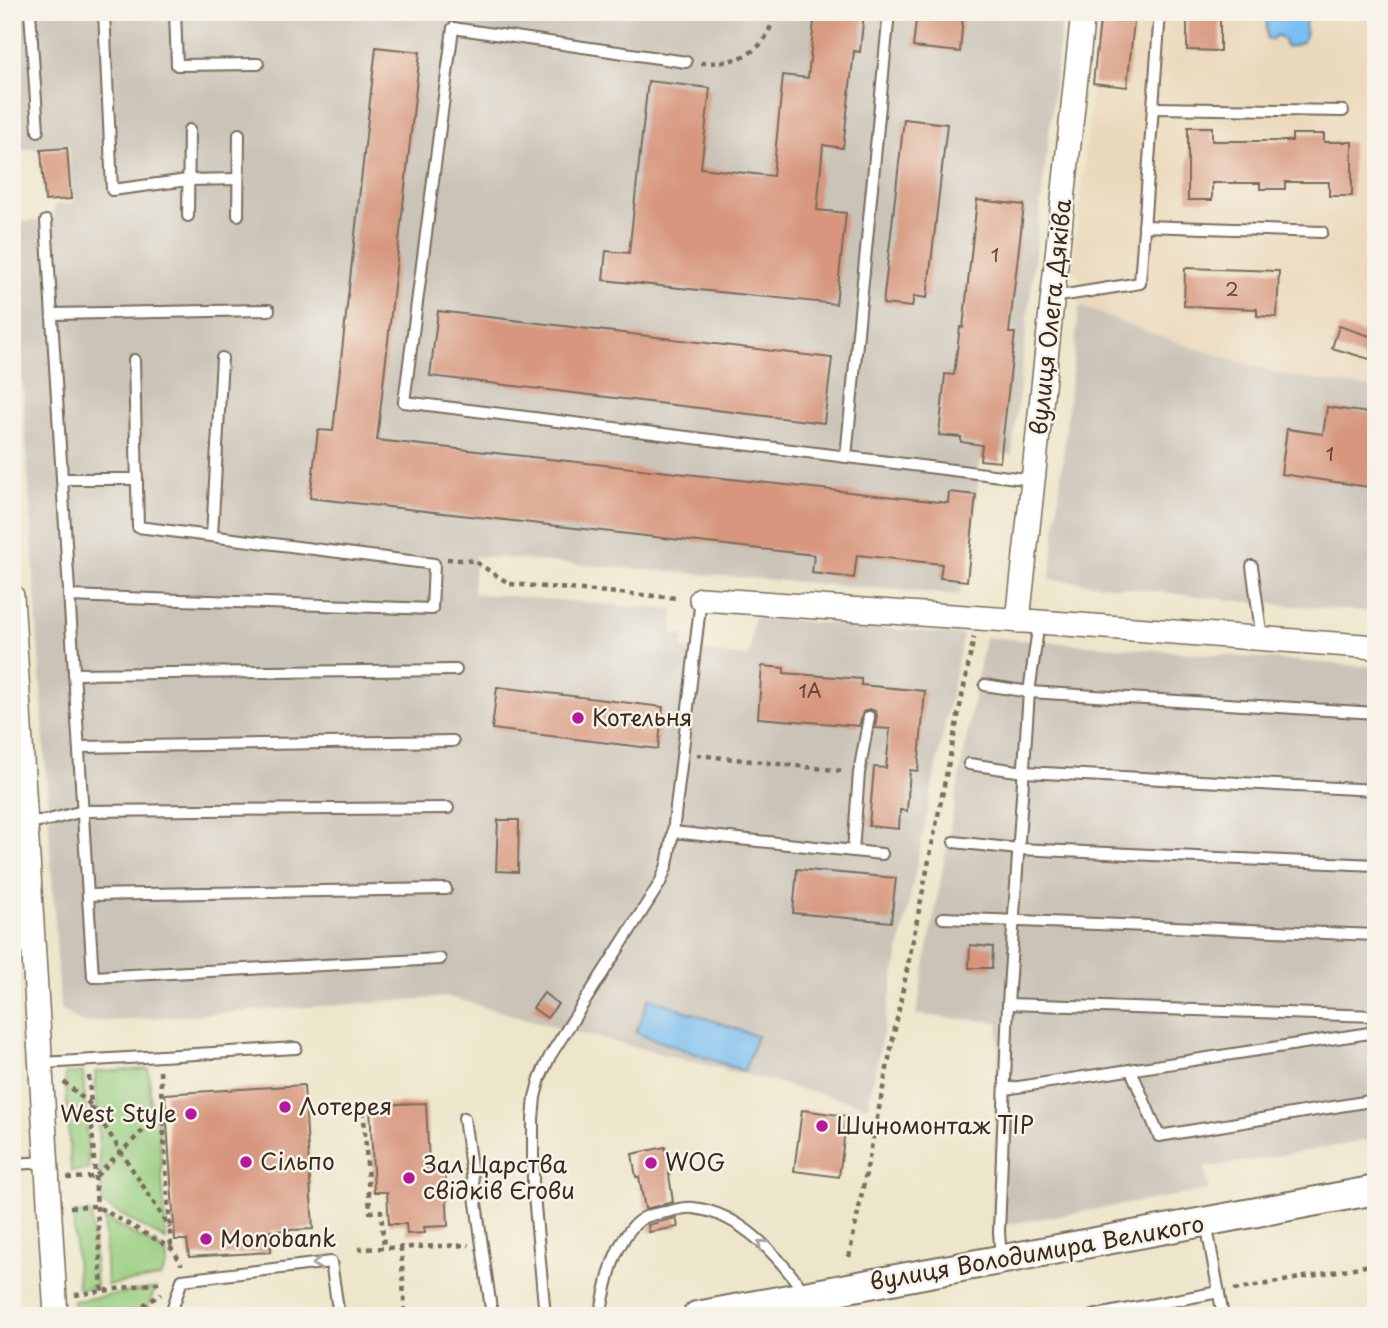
<svg xmlns="http://www.w3.org/2000/svg" width="1388" height="1328" font-family="'Playpen Sans',sans-serif">
<rect width="100%" height="100%" fill="#f7f3e8"/>
<filter id="ink" filterUnits="userSpaceOnUse"><feTurbulence type="fractalNoise" baseFrequency=".0143" numOctaves="2"/><feDisplacementMap in="SourceGraphic" scale="14" xChannelSelector="R" yChannelSelector="G"/><feConvolveMatrix kernelMatrix="1 2 1 2 8 2 1 2 1" color-interpolation-filters="sRGB"/></filter>
<filter id="wash" filterUnits="userSpaceOnUse"><feTurbulence type="fractalNoise" baseFrequency=".00686" numOctaves="4" result="noise"/><feDisplacementMap in="SourceGraphic" scale="28" xChannelSelector="R" yChannelSelector="G"/><feGaussianBlur stdDeviation="1.57" result="paint"/><feColorMatrix in="noise" values="0 0 0 0 0 0 0 0 0 0 0 0 0 0 0 0 0 1.4 0 .05"/><feComposite in="paint" operator="in"/></filter>
<g filter="url(#wash)">
<rect width="100%" height="100%" fill="#ede6cb"/>
<path fill="#ead8ba" d="M1101,12H1376V388L1291,377L1178,343L1079,306L1082,280L1072,269Z"/>
<g fill="#cac3b8">
<path d="M12,12H1063L1012,455L1001,454L1000,463L980,461L967,581H962L960,595L475,556L473,593L674,610L672,634L684,636L683,649L749,657L754,617L963,635L868,1106L566,1030L449,997L82,1023L60,1008L13,222L54,219V205L73,203L69,146L12,150Z"/>
<path d="M1079,306L1178,343L1291,377L1376,388V612L1257,603L1050,579Z"/>
<path d="M985,637L1376,667V1139L1205,1168L1209,1190L992,1227L999,1022L916,1015Z"/>
</g>
<g fill="#98ce80" stroke="#6a7c4f" stroke-width="2">
<path d="M149,1069L151,1111L158,1112L166,1240L102,1204L95,1072Z"/>
<path d="M83,1072L89,1170L71,1171L65,1074Z"/>
<path d="M91,1213L96,1287L78,1289L73,1214Z"/>
<path d="M104,1218L166,1252L167,1263L161,1277L107,1285Z"/>
<path d="M156,1288L144,1316H74L73,1301Z"/>
</g>
<g fill="#7abff1" stroke="#5a7488" stroke-width="2">
<path d="M1266,12H1307C1301,34 1315,42 1287,47L1285,45L1284,39L1276,35L1272,40L1267,39Z"/>
<path d="M649,998L757,1036L744,1071L636,1033Z"/>
</g>
<g id="blocks">
<g fill="#d7967d">
<path d="M815,12H864L860,52L854,51L843,148L823,145L817,210L846,213L836,304L603,280L606,251L629,253L648,81L710,88L701,168L773,176L783,75L808,78Z"/>
<path d="M917,12H951V15L963,16L960,52L913,47Z"/>
<path d="M1101,12H1135L1127,87L1093,83Z"/>
<path d="M1187,12H1220V51L1187,50Z"/>
<path d="M376,47L420,52L377,440L948,503L949,492L976,495L967,581L940,578L942,564L857,555L854,578L812,573L814,555L310,498L318,430L333,431Z"/>
<path d="M904,119L947,124L927,298L914,296L912,307L883,304Z"/>
<path d="M1188,127H1212V141H1292V134H1324V142H1352V196H1329V182H1285V189H1260V183H1212V200H1188Z"/>
<path d="M67,148L71,199L45,201L41,150Z"/>
<path d="M977,200L1024,205L1009,333H1015L1000,462L980,460L982,445L961,442V437L939,435L945,374L954,375L960,327L963,328Z"/>
<path d="M1185,268L1279,271L1277,317L1257,316V309L1184,306Z"/>
<path d="M438,311L832,358L824,423L430,376Z"/>
<path d="M1339,326L1376,338V361L1332,348Z"/>
<path d="M1327,407L1376,414V488L1281,474L1287,429L1323,434Z"/>
<path d="M762,666L784,668V673L861,679V685L925,691L918,771L910,770L907,811L900,810L899,829L869,826L874,767L886,768L890,729L875,728L877,715L875,711L870,709L863,712L859,726L758,718Z"/>
<path d="M497,687L663,707L658,749L492,729Z"/>
<path d="M498,820H519L518,872L496,871Z"/>
<path d="M797,869L896,878L891,922L793,913Z"/>
<path d="M970,945L993,947L992,968H969Z"/>
<path d="M544,993L558,1004L547,1018L533,1008Z"/>
<path d="M304,1085L313,1229L270,1231L271,1252L189,1257L187,1240H175L165,1094Z"/>
<path d="M426,1103L429,1165L445,1164L448,1226L424,1227L425,1233L407,1234L406,1224H389L387,1192H374L370,1105Z"/>
<path d="M802,1110L847,1116L839,1177L794,1171Z"/>
<path d="M665,1147L673,1202L645,1209L639,1177H636L632,1154Z"/>
<path d="M676,1218L678,1227L649,1232L648,1225Z"/>
</g>
</g>
</g>
<g filter="url(#ink)">
<use href="#blocks" fill-opacity="0" stroke="#796c5b" stroke-width="2"/>
<g fill="none" stroke-linecap="round" stroke-linejoin="round">
<defs>
<g id="service">
<path d="M30,12L38,131"/>
<path d="M104,12L112,190L188,180L238,179"/>
<path d="M175,12L177,65L258,64"/>
<path d="M686,62L453,28L404,402L1033,480"/>
<path d="M1153,108L1343,111"/>
<path d="M238,215L239,134"/>
<path d="M188,216L189,130"/>
<path d="M46,221L93,977L440,959"/>
<path d="M1144,226L1322,232"/>
<path d="M1053,297L1140,283L1160,12"/>
<path d="M52,314L269,310"/>
<path d="M846,457L889,12"/>
<path d="M62,479H137"/>
<path d="M212,536L222,358"/>
<path d="M1252,566L1262,639"/>
<path d="M69,596L432,609L434,564L138,527L134,360"/>
<path d="M74,674L456,670"/>
<path d="M985,685L1029,692L1376,713"/>
<path d="M79,747L453,741"/>
<path d="M969,764L1024,772L1376,790"/>
<path d="M12,824L49,820L83,811L448,808"/>
<path d="M673,832L882,854"/>
<path d="M954,842L1018,849L1376,865"/>
<path d="M853,851L859,773L869,717"/>
<path d="M88,895L446,889"/>
<path d="M943,918L1376,935"/>
<path d="M1008,1004L1376,1016"/>
<path d="M42,1063L296,1048"/>
<path d="M1131,1070L1159,1136L1376,1100"/>
<path d="M1005,1089L1376,1032"/>
<path d="M464,1118L492,1316"/>
<path d="M12,1164L48,1162"/>
<path d="M1206,1222L1223,1316"/>
<path d="M1001,1259L999,1232L1008,1004L1029,692L1039,622"/>
<path d="M835,1291L840,1316"/>
<path d="M170,1316L182,1280L331,1262L339,1316"/>
<path d="M545,1316L533,1184V1119L535,1097L540,1078L550,1056L660,883L667,865L673,832L701,599"/>
<path d="M600,1316C606,1287 611,1254 630,1230C641,1216 649,1215 666,1212C675,1210 685,1207 693,1208C741,1213 778,1256 805,1293"/>
<path d="M1092,1316L1219,1292"/>
</g>
<g id="minor">
<path d="M12,596L56,1316"/>
<path d="M701,599L1039,622L1376,647"/>
<path d="M1018,621L1083,12"/>
</g>
<path id="tertiary" d="M697,1316L1376,1190"/>
</defs>
<use href="#service" stroke="#796c5b" stroke-width="14"/>
<use href="#minor" stroke="#796c5b" stroke-width="26"/>
<use href="#tertiary" stroke="#796c5b" stroke-width="32"/>
<g stroke="#796c5b" stroke-width="4.5" stroke-dasharray="5 5" stroke-linecap="butt">
<path d="M701,63C727,63 755,59 768,33C771,27 773,19 775,12"/>
<path d="M447,559L474,561L510,584L679,598"/>
<path d="M697,755L844,771"/>
<path d="M160,1071L171,1248"/>
<path d="M89,1076L102,1291"/>
<path d="M64,1082L91,1105L170,1228"/>
<path d="M363,1101L370,1212L381,1211L384,1248"/>
<path d="M67,1178L95,1177L162,1112"/>
<path d="M70,1207L96,1206L171,1248L181,1262V1265"/>
<path d="M401,1247L405,1316"/>
<path d="M358,1249L469,1245"/>
<path d="M849,1257L974,637"/>
<path d="M1234,1290L1376,1264"/>
<path d="M75,1295L164,1282"/>
<path d="M126,1316L161,1294"/>
</g>
<use href="#service" stroke="#fff" stroke-width="10"/>
<use href="#minor" stroke="#fff" stroke-width="23"/>
<use href="#tertiary" stroke="#fff" stroke-width="28"/>
</g>
<defs><path id="oneway-chevron" d="M-2-3.5L2.5 0L-2 3.5" fill="none" stroke-width="1.6" stroke-linecap="round" stroke-linejoin="round" transform="scale(1.75)"/></defs>
<g stroke="#a79f9a">
<use href="#oneway-chevron" transform="translate(762 1244) rotate(-138)"/>
<use href="#oneway-chevron" transform="translate(317 1264) rotate(173)"/>
</g>
</g>
<g fill="#b5179e" stroke="#f7f3e8" stroke-width="2.5">
<circle cx="578" cy="718" r="7"/>
<circle cx="285" cy="1107" r="7"/>
<circle cx="191" cy="1114" r="7"/>
<circle cx="822" cy="1126" r="7"/>
<circle cx="246" cy="1162" r="7"/>
<circle cx="651" cy="1163" r="7"/>
<circle cx="409" cy="1178" r="7"/>
<circle cx="206" cy="1239" r="7"/>
</g>
<g text-anchor="middle" stroke-width="5" stroke-linejoin="round" paint-order="stroke">
<g font-size="19" fill="#624536">
<text x="995" y="262">1</text>
<text x="1232" y="296">2</text>
<text x="1330" y="461">1</text>
<text x="810" y="698">1А</text>
</g>
<g font-size="23" fill="#3b2a1e" stroke="#f7f3e8">
<text transform="translate(1051 317) rotate(-84)" y="8">вулиця Олега Дяківа</text>
<text transform="translate(1037 1253) rotate(-10)" y="8">вулиця Володимира Великого</text>
</g>
<g font-size="23" fill="#3b2a1e" stroke="#f7f3e8" text-anchor="start">
<text x="592" y="726">Котельня</text>
<text x="299" y="1115">Лотерея</text>
<text x="177" y="1122" text-anchor="end">West Style</text>
<text x="836" y="1134">Шиномонтаж ТІР</text>
<text x="260" y="1170">Сільпо</text>
<text x="665" y="1171">WOG</text>
<text x="423" y="1173">Зал Царства<tspan x="423" dy="26">свідків Єгови</tspan></text>
<text x="220" y="1247">Monobank</text>
</g>
</g>
<rect width="1388" height="1328" fill="none" stroke="#f7f3e8" stroke-width="42"/>
</svg>
